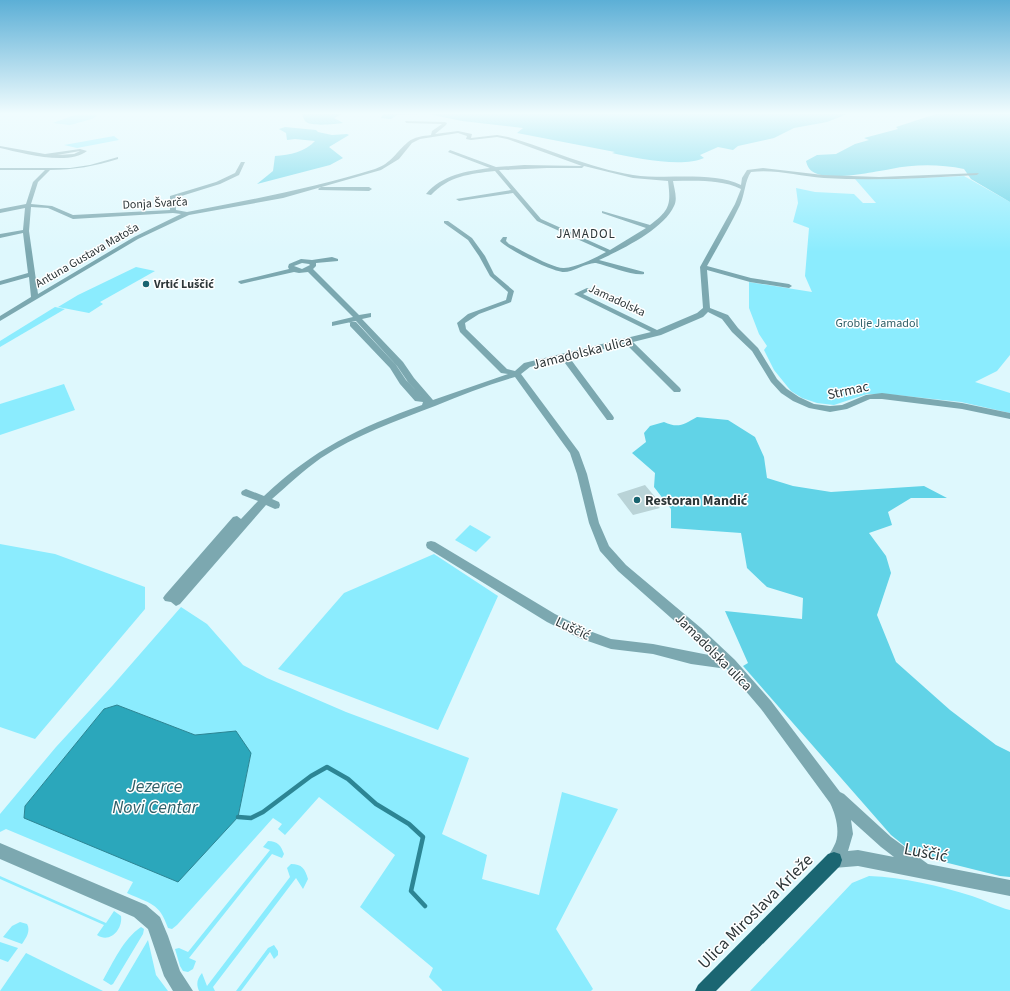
<svg xmlns="http://www.w3.org/2000/svg" width="1010" height="991" font-family="'Source Sans 3',sans-serif">
<rect width="100%" height="100%" fill="#def8fd"/>
<g fill="#8becfe" fill-rule="evenodd">
<path d="M80,113H100L92,119L70,125L53,123Z"/>
<path d="M114,136L119,140L77,148L64,145Z"/>
<path d="M964,176L1010,202V355L997,371L975,382L1010,393V413L961,402L896,395L867,394L834,405L817,403L802,398L791,391L774,370L764,350L767,346L759,334L749,308V282L812,292L805,276L809,228L793,222L798,203L796,188L815,192L854,194L863,203H876L855,179H893Z"/>
<path d="M136,267L155,271L100,302L103,304L89,313L58,307L78,295Z"/>
<path d="M55,307L65,309L0,347V341Z"/>
<path d="M64,384L75,410L0,435V404Z"/>
<path d="M470,525L491,537L476,552L455,540Z"/>
<path d="M0,544L55,554L145,587V609L35,739L0,727Z"/>
<path d="M434,554L498,596L438,730L278,669L344,593Z"/>
<path d="M181,607L207,624L243,665L267,678L346,712L469,758L442,834L487,855L482,879L539,895L562,792L618,809L556,929L593,989L591,991H442V990L429,977L433,968L360,907L395,855L319,797L285,835L278,829L282,824L273,818L177,925L172,929L168,928C159,902 150,904 127,893L133,882L6,829L0,832V814L56,747L113,685ZM117,705L195,735H207L251,754L238,817L24,818L25,806L104,709Z"/>
<path d="M268,841C278,841 281,846 284,854L282,858L272,854L189,958L196,961L193,969L188,972L183,971L180,966L175,949L179,948L188,952L270,850L263,847Z"/>
<path d="M291,864C302,864 305,869 308,879L303,889L296,878L213,987L215,991H199C196,984 197,979 202,973L207,986L290,877L287,868Z"/>
<path d="M0,876L106,923L114,911L121,916C123,929 110,944 97,935L104,925L0,879Z"/>
<path d="M869,876C904,877 939,886 972,896C985,900 997,907 1010,910V991H750L852,883Z"/>
<path d="M20,922L27,924C31,931 26,938 22,944L3,937L12,926Z"/>
<path d="M141,927L144,929L143,934L113,984L111,985L103,980C113,963 123,939 141,927Z"/>
<path d="M148,940L156,975L168,991H118Z"/>
<path d="M0,942L18,948L8,962L0,959Z"/>
<path d="M274,945L278,951V955L274,959L270,952L241,991H236L268,948Z"/>
<path d="M26,953L103,991H0Z"/>
</g>
<g fill="#61d3e7">
<path d="M301,113H351L342,114L334,118L343,123C335,124 310,127 305,121C303,118 303,115 301,113Z"/>
<path d="M380,113H850L827,122L794,128L774,138L738,146L733,150L718,147L700,155L704,158C682,168 636,158 612,153L615,152L517,133L523,128L462,121L428,114L397,115L391,119L381,118L383,114Z"/>
<path d="M939,113H1010V202L971,179L964,169C940,164 914,164 891,169C873,172 831,181 815,173C810,171 807,166 806,161L817,155L836,154L855,144L869,140L864,138L898,129L896,127Z"/>
<path d="M285,127L316,130L318,132L332,135L347,134L349,135L329,147L343,158L330,165L257,184L273,171L275,156C290,155 305,152 315,141L295,139L287,140L286,133L279,129Z"/>
<path d="M697,417L728,420L755,437L764,457L767,478L793,486L831,492L924,486L947,498H911L888,512L892,525L869,533L886,556L891,573L877,615L896,662L950,710L996,745L1010,752V877L1000,876L916,855L891,835L743,666L748,663L725,611L802,619L803,598L767,587L747,568L741,533L671,528V509L654,487L655,473L632,453L646,442L644,433L650,426L664,422C679,429 684,424 697,417Z"/>
</g>
<path fill="#2ba7bb" stroke="#2c8594" d="M117,705L195,735L236,731L251,753L238,817L178,882L24,818L25,806L104,709Z"/>
<g fill="none" stroke-linecap="round" stroke-linejoin="round">
<path stroke="#2c8594" stroke-width="4.5" d="M238,817L251,818L263,812L311,776L327,767L348,779L376,804L409,824L423,837L411,891L425,906"/>
</g>
<path fill="#b9d3d7" d="M645,485L661,504L658,506L660,508L633,515L617,494Z"/>
<g fill="none" stroke-linecap="round" stroke-linejoin="round">
<g fill="#7ca8b0" fill-rule="evenodd">
<path d="M405,121L445,122L447,123L446,125L435,134L458,131L472,134L471,138L497,135L508,137C550,149 589,168 633,175C666,180 713,171 741,185L742,178L747,170L763,168L823,175L879,177L979,173L977,175C926,178 875,181 824,178C799,176 775,169 751,172C745,180 745,194 740,205C730,226 718,246 707,266L751,278L789,284L792,286L789,288L750,282L707,270L710,308L728,315L738,328L758,348L777,379L787,389L799,397L814,404L830,406L842,405L866,395L882,393L962,403L1010,413V419L962,409L882,399H870L847,409L830,412L809,408L793,401L781,393L771,382L752,351L732,332L722,319L708,312L703,317L661,335L633,342L680,388L681,390L680,392H674L626,344L569,357L613,416L614,418L613,420H607L562,359L530,367L521,374L579,452L587,474L599,523L609,546L626,565L701,628L735,660L771,701L840,792L844,794L891,837L928,864L1010,880V896L858,866L834,868L828,866L826,860C828,855 832,851 834,846C841,834 836,815 830,803L761,709L727,669L691,664L653,654L611,649L579,638L547,622L427,548L426,545L427,542L431,541L435,542L555,614L587,630L611,639L653,644L714,656L618,571L600,551L589,523L577,474L570,453L515,377C488,385 461,395 435,406C396,421 356,435 321,458C304,470 288,485 272,499L279,502L280,505L279,508L275,509L266,505L180,604L176,606L171,602L165,601L163,598L165,595L233,517L237,516L241,519L258,501L242,495L241,493L242,491L246,489L264,496C314,449 358,428 422,405L423,402L415,401L400,384L390,368L350,326V322H356L396,365L406,380L422,397L408,382L397,366L356,321L332,326V322L353,317L308,272L299,273L294,272L241,284L238,282L239,281L289,269L288,267L289,264L301,259L312,260L332,257L338,259V261C331,262 323,262 316,263V266L313,269L359,315L371,313V317L362,319L403,362L414,378L433,400L508,374L501,373L460,332L457,323L468,314L506,300L508,292L490,276L479,256L468,240L444,223V221H448L472,238L485,256L494,274L514,291L511,302L479,314L465,323L466,329L507,369L515,371L524,363L651,332L574,294L587,288L592,289L583,294L657,330L697,313L703,308L700,267L735,204L741,189C720,179 695,181 673,181C674,188 678,199 674,206C664,229 621,250 599,260L644,272V274C633,276 609,266 596,263C588,262 573,272 564,272C552,272 507,249 500,241L503,237H507L506,241L509,244C520,249 553,269 564,268C578,267 593,259 606,252L537,221L513,193L459,201L456,199L511,190L495,171C469,174 449,176 431,195L426,194C442,175 466,171 490,168L448,152L450,150L496,167L524,165L582,166L507,139L497,137L471,140L466,139L467,136L458,133L420,139L412,143L399,159L381,170L283,198L189,215L138,239L0,321V316L31,297L29,277L0,285V281L28,273L23,233L0,238V234L23,230L25,208L0,213V209L26,204L33,182L45,170H0V168H70L90,165L118,157V159C95,166 74,170 50,170L38,182L31,204L52,206L73,215L170,210V196L216,182L235,173L241,162H245L239,175L220,184L175,198L176,210L187,212C251,200 313,188 375,169C392,163 396,152 408,142C414,137 423,136 431,135L432,131L442,124L406,123ZM584,166L633,178L668,181C671,205 670,210 650,225L602,211V213L646,228L610,250L541,219L499,170L547,168H582ZM31,207L48,208L73,219L173,213L181,214L134,237L38,294L29,231ZM302,263L309,264L310,265L302,269L294,266ZM851,820L881,847L894,857L858,850L848,851L853,834Z"/>
<path d="M0,146L45,154L80,149L87,151C68,166 22,153 0,148ZM80,151L74,154L57,155Z"/>
<path d="M321,187H369L372,189L369,191L319,190L318,189Z"/>
<path d="M0,843L146,905L160,917L168,936L180,971L193,991H173L164,976L148,929L134,917L0,859Z"/>
</g>
<path fill="#1b6672" fill-rule="evenodd" d="M834,852L840,854L842,860L840,866L716,991H695L698,985L828,854Z"/>
</g>
<linearGradient id="sky" x2="0" y2="1"><stop stop-color="#5cafd6"/><stop offset="0.45" stop-color="#f0fcfe"/><stop offset="1" stop-color="#f0fcfe" stop-opacity="0"/></linearGradient>
<rect width="1010" height="252" fill="url(#sky)"/>
<g fill="#196470" stroke="#fff" stroke-width="1.5">
<circle cx="146" cy="284" r="4"/>
<circle cx="637" cy="500" r="4"/>
</g>
<g text-anchor="middle" stroke-width="3" stroke-linejoin="round" paint-order="stroke">
<g font-size="12" fill="#2d3739" stroke="#fff">
<text transform="translate(155 203) rotate(-3)" y="4">Donja Švarča</text>
<text transform="translate(87 255) rotate(-30)" y="4">Antuna Gustava Matoša</text>
<text transform="translate(617 300) rotate(25)" y="4">Jamadolska</text>
</g>
<g font-size="12" font-weight="bold" fill="#2d3739" stroke="#fff" text-anchor="start">
<text x="154" y="288">Vrtić Luščić</text>
</g>
<g font-size="12" fill="#2e5f67" stroke="#fff">
<text x="877" y="327">Groblje Jamadol</text>
</g>
<g font-size="13" letter-spacing="1" fill="#2d3739" stroke="#fff">
<text x="586" y="238">JAMADOL</text>
</g>
<g font-size="14" fill="#2d3739" stroke="#fff">
<text transform="translate(582 352) rotate(-14)" y="5">Jamadolska ulica</text>
<text transform="translate(848 390) rotate(-12)" y="5">Strmac</text>
<text transform="translate(573 628) rotate(25)" y="5">Luščić</text>
<text transform="translate(714 652) rotate(45)" y="5">Jamadolska ulica</text>
</g>
<g font-size="14" font-weight="bold" fill="#2d3739" stroke="#fff" text-anchor="start">
<text x="645" y="505">Restoran Mandić</text>
</g>
<g font-size="17" fill="#2d3739" stroke="#fff">
<text transform="translate(926 852) rotate(11)" y="6">Luščić</text>
<text transform="translate(755 911) rotate(-45)" y="6">Ulica Miroslava Krleže</text>
</g>
<g font-size="18" font-style="italic" fill="#2e5f67" stroke="#fff">
<text x="155" y="792">Jezerce<tspan x="155" dy="21">Novi Centar</tspan></text>
</g>
</g>
</svg>
